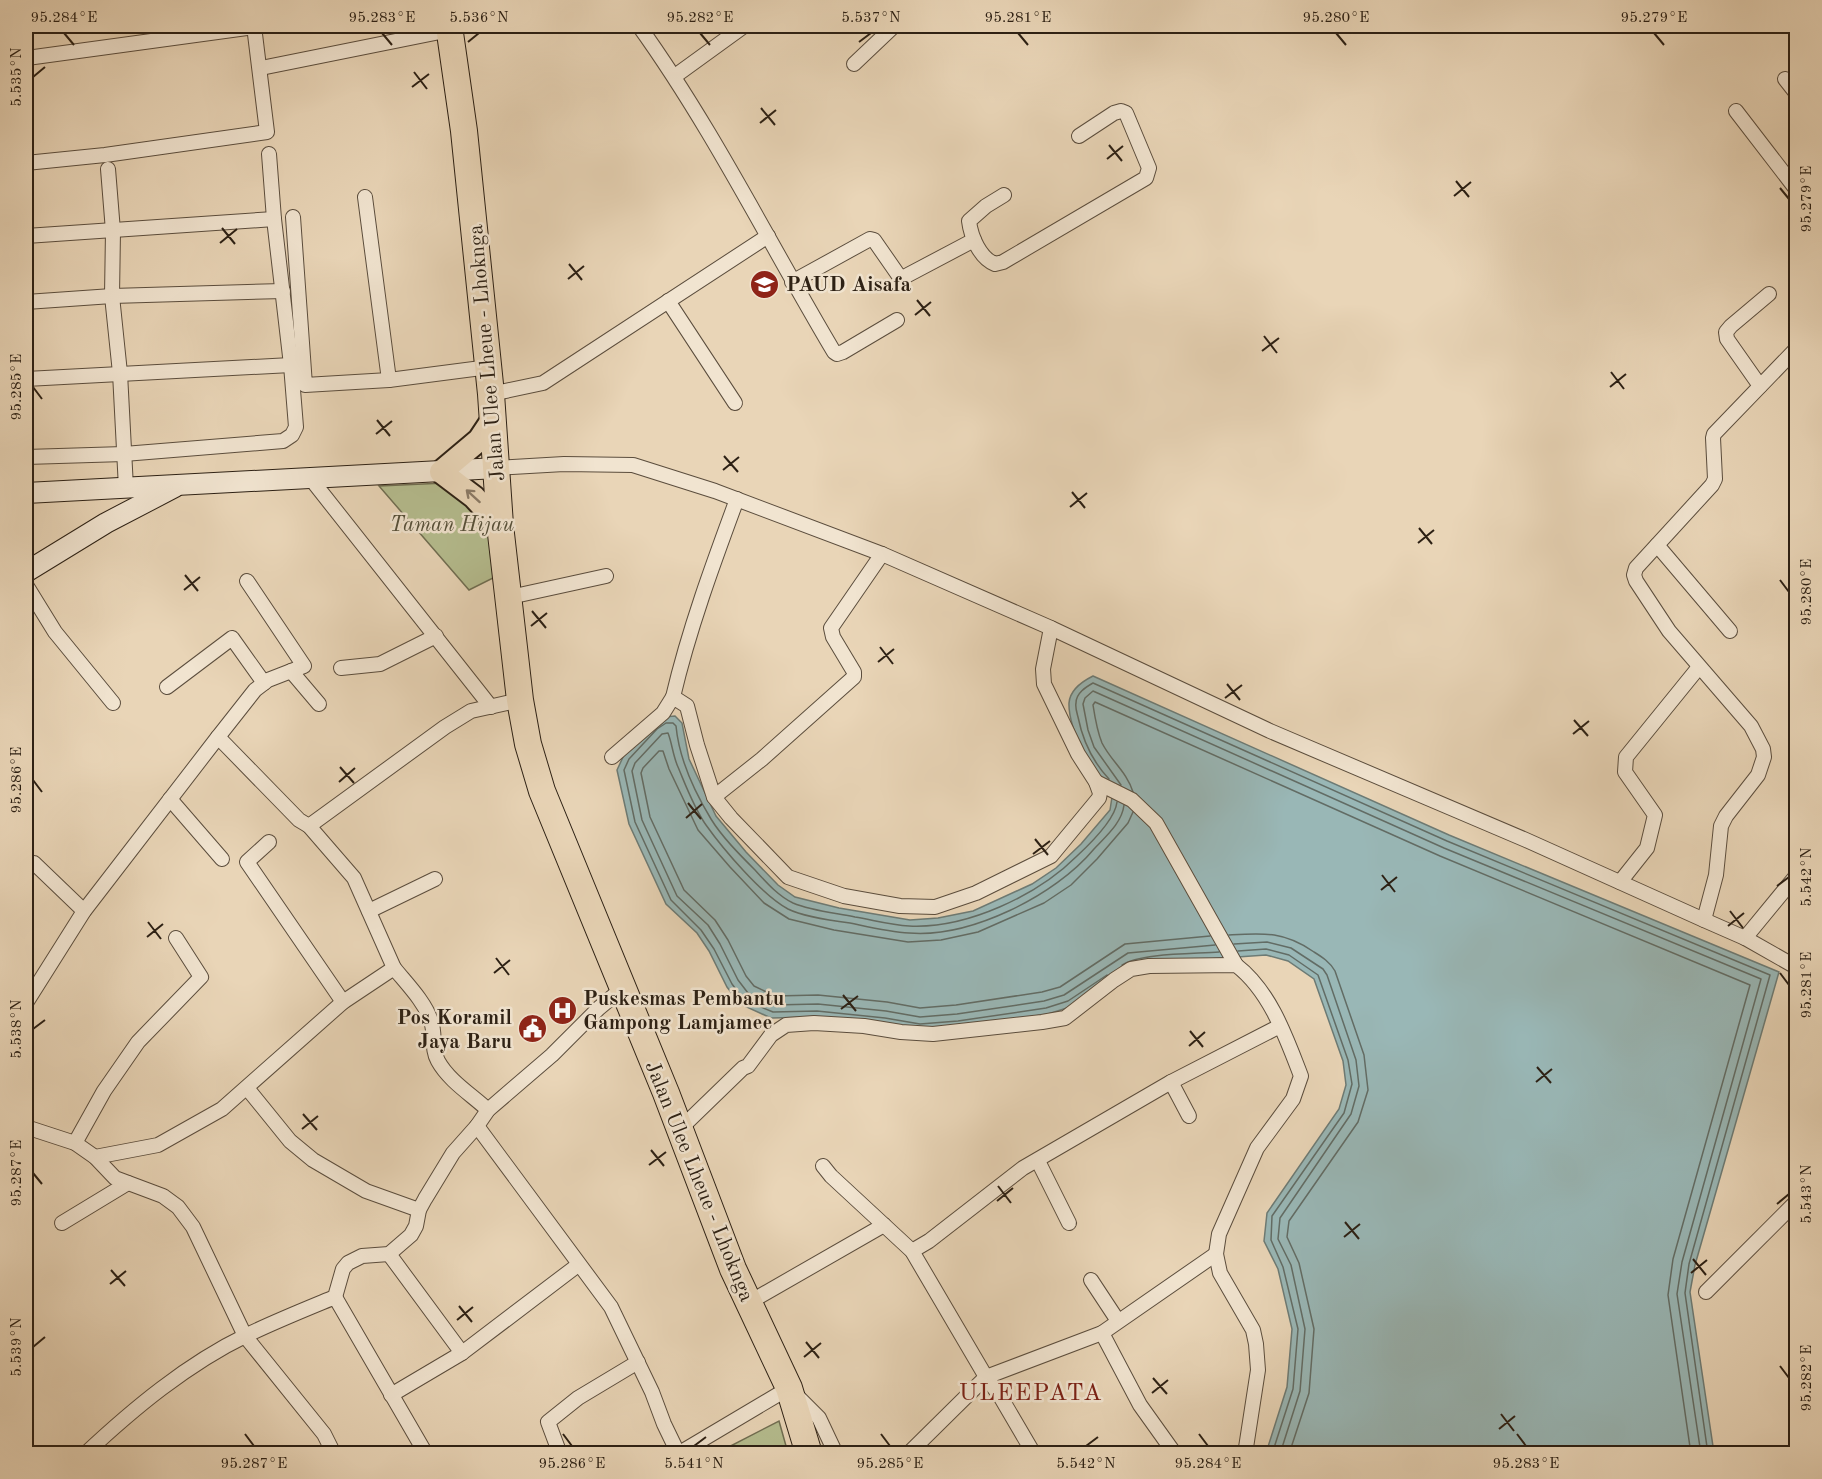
<svg xmlns="http://www.w3.org/2000/svg" width="1822" height="1479" font-family="'Old Standard TT',serif">
<rect width="100%" height="100%" fill="#e9d5b7"/>
<filter id="stains"><feTurbulence type="fractalNoise" baseFrequency=".00333" numOctaves="4"/><feColorMatrix values="0 0 0 0 .2 0 0 0 0 .09 0 0 0 0 .02 0 0 0 .5 -.17"/></filter>
<radialGradient id="worn" r=".72"><stop offset=".6" stop-color="#630" stop-opacity="0"/><stop offset="1" stop-color="#630" stop-opacity=".3"/></radialGradient>
<g fill="#b5bd8f" stroke="#706e52" stroke-width="1.5">
<path d="M445,483L483,513L500,564L499,575L469,590L379,486Z"/>
<path d="M779,1421L788,1453H717Z"/>
</g>
<path fill="#99b7b6" stroke="#6d7b75" stroke-width="1.5" d="M1093,676L1449,835L1779,972L1695,1265L1690,1292L1714,1453H1266L1287,1387L1292,1329L1278,1269L1264,1241L1267,1213L1339,1109L1346,1085L1343,1061L1314,979L1288,961L1266,955L1151,963L1070,1007L1048,1014L959,1027L919,1030L816,1017L771,1018L740,1004L727,987L709,951L697,933L666,904L629,824L617,770L624,755L664,717L675,716L682,723L689,759L716,816L746,852L778,885L795,897L839,908L910,920L938,918L973,911L1032,884L1056,868L1081,844L1110,810L1112,797C1095,774 1068,732 1069,703C1070,689 1083,681 1093,676Z"/>
<g fill="none" stroke-linecap="round" stroke-linejoin="round">
<g stroke="#626c65" stroke-width="1.5">
<path d="M1109,779C1092,761 1083,742 1078,717C1077,713 1075,707 1076,703C1076,693 1086,687 1093,683L1447,841L1770,975L1689,1264L1685,1293L1708,1454"/>
<path d="M1121,785L1094,747L1088,730L1083,704L1085,698L1093,691L1444,848L1761,979L1682,1262L1677,1294L1701,1454"/>
<path d="M1133,792C1127,772 1111,761 1102,743C1097,731 1095,718 1093,705L1095,702L1440,856L1750,985L1673,1259L1668,1295L1691,1454"/>
<path d="M1124,805C1122,823 1105,837 1094,849C1055,896 970,938 909,933C889,932 869,927 850,923C834,921 802,916 788,909C762,895 723,849 706,825C694,808 686,786 678,767C673,756 672,743 668,733L662,734L635,763L632,771L642,820L677,896L708,925L720,944L738,980L748,993L773,1005L818,1004L886,1011L920,1017L957,1014L1044,1001L1064,995L1128,953L1215,945"/>
<path d="M1133,812L1128,823L1097,859L1071,885L1044,903L978,932L941,940L908,942L834,930L789,919L764,903L730,867L698,830L669,769L663,751H659L643,768L641,773L650,817L684,890L715,920L728,940L746,976L754,986L775,996L818,995L887,1002L920,1008L956,1005L1042,992L1060,987L1125,944L1210,936"/>
<path d="M1229,935C1263,933 1284,931 1314,952C1322,957 1330,962 1335,971L1364,1055L1368,1090L1358,1122L1289,1221L1287,1237L1299,1263L1314,1329L1309,1393L1289,1454"/>
<path d="M1234,944L1267,942L1291,948L1323,969L1327,975L1356,1060L1359,1086L1351,1114L1280,1218L1278,1239L1291,1265L1305,1329L1300,1391L1280,1454"/>
<path d="M1238,951L1266,949L1289,955L1318,975L1348,1060L1352,1084L1344,1113L1272,1216L1271,1240L1283,1267L1298,1329L1293,1389L1272,1454"/>
<path d="M1122,965C1140,953 1195,954 1219,952"/>
<path d="M1107,975L1068,1001L1046,1008L958,1021L920,1024L885,1018L817,1011L773,1012L744,1000L732,984L714,949L701,930L671,900L635,822L624,770L629,759L657,729L666,723H673L676,726C679,758 694,791 711,819C722,837 740,855 755,870C766,882 778,896 793,903C812,911 836,913 855,917C873,920 891,925 909,926C967,929 1038,895 1077,856C1091,843 1115,820 1117,802"/>
</g>
<defs>
<g id="street">
<path d="M639,26C713,129 769,243 834,352L837,354L843,352L897,320"/>
<path d="M27,58L254,27"/>
<path d="M854,64L894,26"/>
<path d="M261,68L450,30"/>
<path d="M675,76L744,26"/>
<path d="M1785,79L1796,93"/>
<path d="M1736,111L1796,189"/>
<path d="M26,163L105,155L267,132L254,26"/>
<path d="M108,169L113,231L112,296L120,373L126,488"/>
<path d="M1004,195L986,206L969,221C971,237 980,258 995,264L1003,262L1146,178L1149,168L1126,113L1121,111L1114,113L1079,136"/>
<path d="M365,197L389,380"/>
<path d="M293,217L305,385L389,380L489,367"/>
<path d="M26,236L274,219"/>
<path d="M792,282L870,239L874,240L899,276L904,277L974,240"/>
<path d="M668,301L735,403"/>
<path d="M26,302L112,296L283,291"/>
<path d="M26,379L291,365"/>
<path d="M1760,386L1727,339L1726,332L1731,326L1769,294"/>
<path d="M491,394L543,383L768,236"/>
<path d="M26,457L124,454L283,441L292,435L296,427L291,365L274,219L269,154"/>
<path d="M497,468L564,464L633,465L715,491L882,554L1051,628L1270,731L1526,840L1704,920L1745,938L1796,967"/>
<path d="M311,479L491,707"/>
<path d="M1657,545L1730,631"/>
<path d="M26,585L55,632L113,703"/>
<path d="M510,597L606,576"/>
<path d="M341,668L380,664L436,636"/>
<path d="M291,671L319,704"/>
<path d="M167,687L232,638L264,683"/>
<path d="M673,697C689,629 713,564 737,499"/>
<path d="M218,737L255,690L268,680L304,666L247,581"/>
<path d="M612,757L663,713L673,697L687,706L697,745L714,797L731,818L788,877L844,896L900,906L935,907L976,893L1051,856L1099,798L1100,793L1096,782L1078,754L1044,684L1043,669L1051,628"/>
<path d="M1096,782L1132,800L1156,823L1236,965"/>
<path d="M714,797L762,759L854,677V672L833,637L831,628L882,554"/>
<path d="M170,799L222,859"/>
<path d="M309,826L354,878L394,968"/>
<path d="M269,842L247,862L343,1002"/>
<path d="M34,863L84,911"/>
<path d="M1620,882L1647,848L1655,815L1625,772L1626,757L1699,667"/>
<path d="M369,911L435,879"/>
<path d="M1704,920L1716,875L1721,826L1726,816L1758,775L1764,757L1763,749L1751,726L1669,631L1636,581L1634,575L1636,568L1712,485L1715,479L1713,438L1714,434L1796,349"/>
<path d="M1745,938L1796,876"/>
<path d="M26,1003L84,911L218,737L299,820L309,826L445,727L471,711L520,700"/>
<path d="M1171,1082L1189,1116"/>
<path d="M247,1088L290,1141L313,1160L366,1191L419,1210"/>
<path d="M477,1126L611,1307L652,1392L664,1424L678,1453"/>
<path d="M26,1127L75,1143L95,1157L115,1178L163,1196L178,1207L193,1227L245,1336L324,1434L334,1454"/>
<path d="M679,1130L743,1068L748,1066L771,1035L786,1025L814,1023L864,1026L901,1032L933,1034L1042,1022L1065,1018L1114,980L1131,969L1149,966L1236,965C1270,991 1286,1037 1301,1076L1293,1099L1257,1148L1219,1234L1216,1254L1220,1273L1253,1330L1256,1344L1258,1370L1245,1454"/>
<path d="M75,1143L104,1091L138,1042L201,977L176,938"/>
<path d="M95,1157L158,1145L222,1109L343,1002L394,968C407,984 425,1002 431,1021C436,1035 431,1049 438,1061C449,1081 472,1095 488,1110"/>
<path d="M1038,1161L1069,1223"/>
<path d="M823,1166L831,1176L912,1251L986,1377L1000,1396L1034,1454"/>
<path d="M62,1223L128,1183"/>
<path d="M912,1251L929,1241L1023,1168L1171,1082L1280,1026"/>
<path d="M389,1254L462,1353L391,1395"/>
<path d="M1091,1280L1118,1321"/>
<path d="M1706,1292L1796,1202"/>
<path d="M335,1297L426,1454"/>
<path d="M748,1303L884,1225"/>
<path d="M1102,1333L1140,1405L1175,1454"/>
<path d="M462,1353L578,1265"/>
<path d="M85,1454C133,1409 187,1364 247,1335C276,1321 306,1309 335,1297L343,1269L348,1263L362,1256L389,1254L411,1235L416,1226L419,1210L425,1199L453,1153L477,1126L488,1110L552,1055L599,1008L623,988"/>
<path d="M560,1454L548,1422L578,1398L638,1362"/>
<path d="M678,1454L789,1388L819,1418L836,1454"/>
<path d="M908,1454L986,1377L1102,1333L1216,1254"/>
</g>
<g id="secondary">
<path d="M26,493L497,468"/>
<path d="M26,572L106,523L175,487"/>
</g>
<path id="primary" d="M493,419L479,440L441,472L474,497L500,525"/>
<path id="highway" d="M449,26L464,131L491,394L500,525L520,700L528,744L542,791L666,1093L733,1269L789,1388L809,1454"/>
</defs>
<use href="#street" stroke="#5b4d3d" stroke-width="16"/>
<use href="#secondary" stroke="#2c2014" stroke-width="22"/>
<use href="#primary" stroke="#2c2014" stroke-width="26"/>
<use href="#highway" stroke="#2c2014" stroke-width="28"/>
<use href="#street" stroke="#f1e4d0" stroke-width="14"/>
<use href="#secondary" stroke="#f1e4d0" stroke-width="20"/>
<use href="#primary" stroke="#e9d5b7" stroke-width="22"/>
<use href="#highway" stroke="#e9d5b7" stroke-width="26"/>
</g>
<defs><path id="oneway-shaft" d="M-6 0H5M1.5-3L5.5 0L1.5 3" fill="none" stroke-width="1.6" stroke-linecap="round" stroke-linejoin="round" transform="scale(1.5)"/></defs>
<use stroke="#8a7a66" href="#oneway-shaft" transform="translate(473 496) rotate(-138)"/>
<path fill="none" stroke="#2c2014" stroke-width="2" d="M64,33L74,45M382,33L392,45M700,33L710,45M1018,33L1028,45M1336,33L1346,45M1654,33L1664,45M468,42L479,33M859,42L871,33M414,72L427,89M33,77L45,67M412,87L429,74M761,108L775,125M760,123L776,110M1109,145L1122,161M1107,159L1123,146M1456,181L1469,197M1780,188L1789,199M1454,196L1471,182M222,228L235,244M220,243L237,229M569,264L582,280M568,279L584,266M917,300L930,316M915,315L931,302M1264,336L1277,353M1262,351L1279,338M1611,372L1624,389M33,387L42,399M1610,387L1626,374M377,420L390,436M376,434L392,421M724,456L738,472M723,470L739,457M1072,492L1085,508M1070,507L1087,493M1419,528L1432,544M1418,543L1434,530M185,575L198,591M1780,580L1789,592M184,590L200,577M532,611L546,628M531,626L547,613M880,647L893,664M878,662L894,649M1227,684L1240,700M1225,698L1242,685M1574,720L1588,736M1573,734L1589,721M340,767L354,783M33,780L42,792M339,782L355,768M688,803L701,819M686,818L702,804M1035,839L1048,855M1033,854L1050,841M1382,875L1395,892M1777,886L1789,877M1381,890L1397,877M1730,911L1743,928M148,922L161,939M1728,926L1744,913M147,937L163,924M496,958L509,975M494,973L510,960M1780,973L1789,985M843,995L856,1011M841,1009L858,996M33,1029L45,1020M1190,1031L1203,1047M1189,1046L1205,1032M1537,1067L1551,1083M1536,1082L1552,1069M303,1114L317,1130M302,1129L318,1116M651,1150L664,1166M649,1165L666,1152M33,1173L42,1184M998,1186L1011,1203M997,1201L1013,1188M1777,1204L1789,1194M1345,1222L1359,1239M1344,1237L1360,1224M1693,1259L1706,1275M111,1270L125,1286M1691,1273L1707,1260M110,1284L126,1271M459,1306L472,1322M457,1320L473,1307M806,1342L819,1358M33,1347L45,1337M804,1357L821,1343M1780,1366L1789,1378M1153,1378L1167,1394M1152,1393L1168,1380M1501,1414L1514,1431M1499,1429L1515,1416M245,1434L254,1446M563,1434L572,1446M881,1434L890,1446M1199,1434L1208,1446M1517,1434L1526,1446M694,1446L706,1437M1086,1446L1098,1437"/>
<defs>
<symbol id="school-disc" viewBox="-11 -11 22 22"><circle r="9.5" fill="#8f2418" stroke="#f1e4d0"/><path d="M0-5L7-2L0 1L-7-2ZM-4 1L0 2.5L4 1V4Q0 6-4 4Z" fill="#fff"/></symbol>
<symbol id="hospital-disc" viewBox="-11 -11 22 22"><circle r="9.5" fill="#8f2418" stroke="#f1e4d0"/><path d="M-5-5h3v3.5h4V-5h3V5h-3V1.5h-4V5h-3Z" fill="#fff"/></symbol>
<symbol id="civic-disc" viewBox="-11 -11 22 22"><circle r="9.5" fill="#8f2418" stroke="#f1e4d0"/><path d="M-.6-6.5H3V-4.5H.6V-3L4-1V1h2V6H-6V1h2V-1L-.6-3ZM-1.2 2.5V6h2.4V2.5Z" fill="#fff"/></symbol>
</defs>
<g fill-rule="evenodd">
<use href="#school-disc" x="748" y="268" width="33" height="33"/>
<use href="#hospital-disc" x="546" y="994" width="33" height="33"/>
<use href="#civic-disc" x="516" y="1012" width="33" height="33"/>
</g>
<g text-anchor="middle" stroke-width="5" stroke-linejoin="round" paint-order="stroke">
<g font-size="21" font-weight="bold" fill="#2c2014" stroke="#f1e4d0" text-anchor="start">
<text x="786" y="291">PAUD Aisafa</text>
<text x="583" y="1005">Puskesmas Pembantu<tspan x="583" dy="24">Gampong Lamjamee</tspan></text>
<text x="512" y="1024" text-anchor="end">Pos Koramil<tspan x="512" dy="24">Jaya Baru</tspan></text>
</g>
<g font-size="21" fill="#2c2014" stroke="#f1e4d0">
<text transform="translate(486 353) rotate(-95)" y="7">Jalan Ulee Lheue - Lhoknga</text>
<text transform="translate(700 1181) rotate(68)" y="7">Jalan Ulee Lheue - Lhoknga</text>
</g>
<g font-size="21" font-style="italic" fill="#554f39" stroke="#f1e4d0">
<text x="452" y="531">Taman Hijau</text>
</g>
<g font-size="24" letter-spacing="1.5" fill="#7a1f14" stroke="#f1e4d0">
<text x="1031" y="1400">ULEEPATA</text>
</g>
</g>
<rect width="1822" height="1479" fill="none" stroke="#e9d5b7" stroke-width="66"/>
<rect x="33" y="33" width="1756" height="1413" fill="none" stroke="#2c2014" stroke-width="2"/>
<g font-size="15" text-anchor="middle" fill="#2c2014">
<text x="64" y="22">95.284°E</text>
<text x="382" y="22">95.283°E</text>
<text x="479" y="22">5.536°N</text>
<text x="700" y="22">95.282°E</text>
<text x="871" y="22">5.537°N</text>
<text x="1018" y="22">95.281°E</text>
<text x="1336" y="22">95.280°E</text>
<text x="1654" y="22">95.279°E</text>
<text transform="translate(16 77) rotate(-90)" y="5">5.535°N</text>
<text transform="translate(1806 199) rotate(-90)" y="5">95.279°E</text>
<text transform="translate(16 387) rotate(-90)" y="5">95.285°E</text>
<text transform="translate(1806 592) rotate(-90)" y="5">95.280°E</text>
<text transform="translate(16 780) rotate(-90)" y="5">95.286°E</text>
<text transform="translate(1806 877) rotate(-90)" y="5">5.542°N</text>
<text transform="translate(1806 985) rotate(-90)" y="5">95.281°E</text>
<text transform="translate(16 1029) rotate(-90)" y="5">5.538°N</text>
<text transform="translate(16 1173) rotate(-90)" y="5">95.287°E</text>
<text transform="translate(1806 1194) rotate(-90)" y="5">5.543°N</text>
<text transform="translate(16 1347) rotate(-90)" y="5">5.539°N</text>
<text transform="translate(1806 1378) rotate(-90)" y="5">95.282°E</text>
<text x="254" y="1468">95.287°E</text>
<text x="572" y="1468">95.286°E</text>
<text x="694" y="1468">5.541°N</text>
<text x="890" y="1468">95.285°E</text>
<text x="1086" y="1468">5.542°N</text>
<text x="1208" y="1468">95.284°E</text>
<text x="1526" y="1468">95.283°E</text>
</g>
<rect width="100%" height="100%" filter="url(#stains)"/>
<rect width="100%" height="100%" fill="url(#worn)"/>
</svg>
